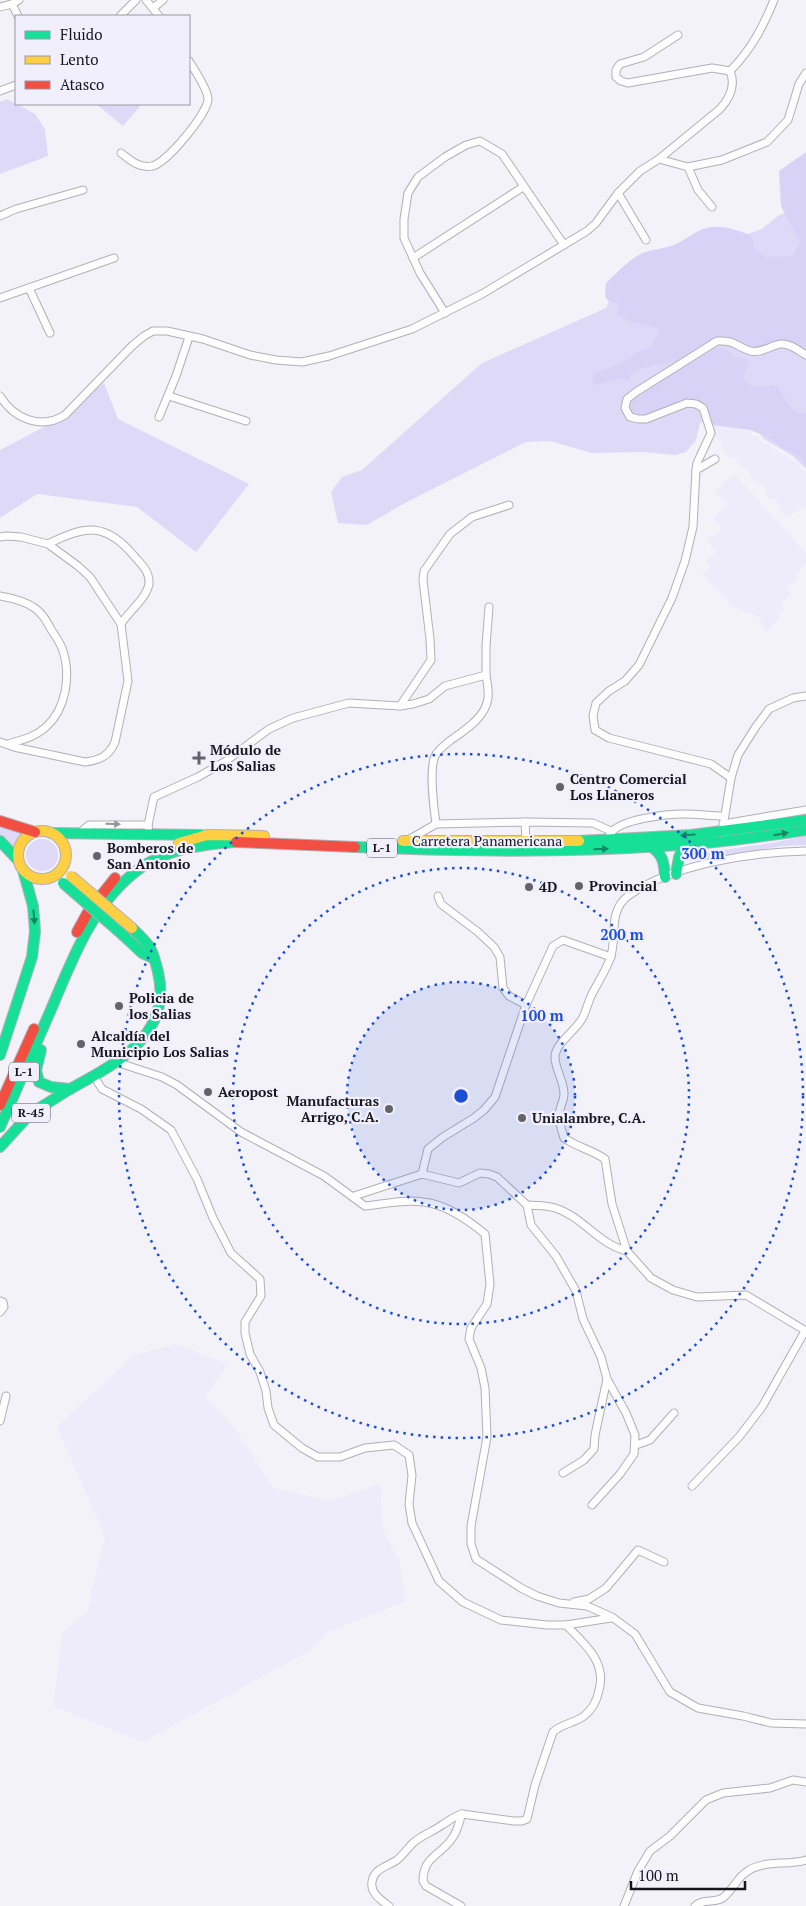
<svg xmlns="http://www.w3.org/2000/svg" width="806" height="1906" font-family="'PT Serif',serif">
<rect width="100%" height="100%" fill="#f3f2f9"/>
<g fill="#eeebfb">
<path d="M712,425L750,430L753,436H757L764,444L769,443L773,450H778L783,455H788L792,461H797L803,471H806V507L784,517L775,498L769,499L763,483H755L746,467L741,469L735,457L730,460L712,429Z"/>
<path d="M734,474L806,553V563L795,576L798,579L787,588L792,594L781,604L785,609L778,615L779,619L766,632L758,617L731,605L702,574L712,566L706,560L717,551L707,541L723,528L712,518L727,504L715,492Z"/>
<path d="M176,1344L227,1364L205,1398L237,1431L273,1488L330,1501L380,1484L383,1531L400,1561L405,1601L328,1632L311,1650L143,1742L53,1706L63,1632L87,1612L105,1537L57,1427L134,1355Z"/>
</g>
<g fill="#dfd9f8">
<path d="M7,99L35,114L45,129L48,156L0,174V102Z"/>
<path d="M96,104H142L123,126Z"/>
<path d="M806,202V469L793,456L764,439L757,430L714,419L700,423L696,440L686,452L675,455L643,452L592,453L550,441L526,442L405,503L367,525L338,523L331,492L342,477L362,470L482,363L606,308L619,279L762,229L778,216Z"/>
<path d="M104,383L118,419L249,484L196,552L137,507L37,494L0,518V450L44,427Z"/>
<path d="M0,826L27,832L16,843L14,850L0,838Z"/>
<path d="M806,836V845L782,846L690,861V855L777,842Z"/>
<circle cx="42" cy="855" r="16"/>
</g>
<g fill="#d9d2f7">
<path d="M806,152V355L789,346L760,350L717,341L701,347L678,361L641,368L630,374V381L620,378L597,385L592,382L594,374L620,363L632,357L635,353L650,348L660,330C646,323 629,324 617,313L619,303L608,301L605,296L606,283C618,272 630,258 645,252C656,249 668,248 678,243C690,237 700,227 713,227C726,226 738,231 750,235L756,249L765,257L793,256L800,242L781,206L779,171Z"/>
<path d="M717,347L727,349L734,357L746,359L749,361L743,378L752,387H766L772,385L778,386L787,403L796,413H806V467L800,456L784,449L766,436L750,430L712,425L703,408L687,403L646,419L630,417L627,399L636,392Z"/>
</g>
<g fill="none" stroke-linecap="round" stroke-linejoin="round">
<defs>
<g id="street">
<path d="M146,0L159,16"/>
<path d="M12,4L18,16"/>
<path d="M0,7L12,4L19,0"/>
<path d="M153,8L163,0"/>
<path d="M120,16L136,0"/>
<path d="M678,35L644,57L620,64L616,70V77L621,81L628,83L712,68L730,71"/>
<path d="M0,91L16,85"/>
<path d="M121,153C130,160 140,169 152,166C166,164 208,113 208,99C208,90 194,69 189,61"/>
<path d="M659,159L688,167L722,160L767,142L788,120L799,84L806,73"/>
<path d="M688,167L698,190L712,207"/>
<path d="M618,193L646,240"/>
<path d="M0,216L16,209L83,190"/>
<path d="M413,258L523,187"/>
<path d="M29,288L50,333"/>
<path d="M0,298L114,258"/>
<path d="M445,313L420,273L404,238V219L408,193L418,177L445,157L466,145L480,141L502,154L564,245"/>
<path d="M0,396C14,419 41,430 65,415L132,346L144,336L153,331H167L203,339L250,355L276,360L302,362L329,356L412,329L482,294L587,231L596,223L618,193L640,171L659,159L720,109C730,98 736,85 730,71C751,50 763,27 774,0"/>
<path d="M169,396L246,421"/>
<path d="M159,417L176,376L189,337"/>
<path d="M715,459L696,470L693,527L685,561L672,598L639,665L625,681L609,691L596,703L593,716L595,730L609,738L711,764L731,778L722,833"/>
<path d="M696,470L697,463L711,433L703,408L696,404L687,403L646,419H638L630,417L625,408L627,399L636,392L717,341C735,340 735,346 750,351C761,354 771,345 781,344C790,343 799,351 806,355"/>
<path d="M0,537L6,536L21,537L48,544L78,566L90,577L121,624L128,681L115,742C109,756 100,760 85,762L14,747L0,742"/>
<path d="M48,544C86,525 106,522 135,557C142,565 150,572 149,584C146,599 129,611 121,624"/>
<path d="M0,596C11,598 24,601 33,607C42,612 47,622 52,631C56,637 61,644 63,651C71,676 66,709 46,727C35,737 22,740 8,744"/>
<path d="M486,675V646L489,607"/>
<path d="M400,706L431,660L430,639L423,580L424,571L450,534L472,517L509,505"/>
<path d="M731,778L738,755L755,728L769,709L793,698L806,696"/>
<path d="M525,822L526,841"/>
<path d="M436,824L525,822L593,823L611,831"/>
<path d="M723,824L806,810"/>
<path d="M81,832L89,825H148"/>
<path d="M149,833L148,825L154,797L198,777L226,761L269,729L293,718L349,703L400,706L413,704L429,699L445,686L486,675C487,682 489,691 488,698C486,717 465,730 451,740C446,744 438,750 435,756C429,769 434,810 436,824L410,839"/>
<path d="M610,834C619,819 667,814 685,814C698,814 711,816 724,816"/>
<path d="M806,851C753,852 672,864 628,896C607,912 618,938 610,959C605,972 597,984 591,996C588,1003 586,1011 583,1017C577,1030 555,1043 555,1057C555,1069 564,1081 564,1094C564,1101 559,1108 559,1116C559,1123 562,1131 564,1138C577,1147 592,1150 605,1159L612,1204L627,1251L651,1278L673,1290L697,1297L746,1295L806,1331"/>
<path d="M438,896L441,904L478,932L494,947L500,957L503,988L509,996L526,1005"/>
<path d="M116,1062L162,1077L177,1085L241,1132L324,1176L365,1206C384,1204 404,1199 423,1202C446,1204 468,1220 485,1234L490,1284L487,1304L471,1328L469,1339L481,1368L485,1388L487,1437L471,1526V1544L476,1559L521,1588L537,1596L559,1603L587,1606L612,1617L635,1634L670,1692L698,1708L743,1716L771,1723L806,1724"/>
<path d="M94,1076L102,1089L141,1109L171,1130L197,1179L213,1218L231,1253L260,1279L261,1296L245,1322V1333L250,1354L260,1372L266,1391L268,1408L274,1425L302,1448L318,1457H340L365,1448L394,1445L409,1455L412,1475L409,1504L412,1523L439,1581L463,1602L501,1620L547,1625H566L611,1618"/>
<path d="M422,1174L459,1183L480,1173L489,1174L497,1177L527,1205L531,1225L556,1256L576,1291L583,1319L601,1357L607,1379L626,1413L635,1435L634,1454L620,1474L592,1505"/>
<path d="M354,1196L422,1174L428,1149L443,1137L474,1118L484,1110L495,1097L526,1005L553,946L563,940L611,957"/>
<path d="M527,1205C536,1206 546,1205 555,1208C582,1216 598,1244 627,1251"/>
<path d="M0,1301L3,1302L4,1307L0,1312"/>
<path d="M0,1421L6,1396"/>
<path d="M636,1445L650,1440L674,1413"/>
<path d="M563,1473L584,1460L594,1449L595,1435L607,1379"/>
<path d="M692,1486L739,1437L762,1407L805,1331"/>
<path d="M574,1602L589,1599L606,1588L638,1550L664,1562"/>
<path d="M389,1906C381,1900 370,1893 372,1882C374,1868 387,1867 397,1860C403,1855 407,1849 413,1843C422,1835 432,1832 442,1825C449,1821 454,1816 462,1814L514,1821H522L527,1819L535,1785L553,1732C561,1724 575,1723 584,1716C593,1709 597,1701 599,1690C607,1662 584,1643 566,1625"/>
<path d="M461,1906L426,1886L423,1881C423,1856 442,1855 453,1837C458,1830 459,1821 462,1814"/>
<path d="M624,1906L638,1871L650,1851L670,1836L706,1800L723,1793L770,1788L793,1780L806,1782"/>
<path d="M695,1906C703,1898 716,1904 724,1897C732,1890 737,1879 745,1873C762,1859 787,1866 806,1860"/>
</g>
<g id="fast">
<path d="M51,833L201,835"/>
<path d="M0,841L18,860"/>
<path d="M579,841L691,835L806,820"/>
<path d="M650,846C663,854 664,862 665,877"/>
<path d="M355,847C458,851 560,853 663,846C711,844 758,837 806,830"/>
<path d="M676,874L679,857L685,844"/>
<path d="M124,936L142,953L153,958"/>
<path d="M41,1050L36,1070L39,1082L51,1087L70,1089"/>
<path d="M0,1055L32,957L35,931L33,906L23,870"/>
<path d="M70,1089C116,1064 173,1035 158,972C152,947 151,946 132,928"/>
<path d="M0,1127C17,1089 33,1050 50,1012C72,960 92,904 139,869C166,849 204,844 236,842"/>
<path d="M0,1147L30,1114L70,1089"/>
</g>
<g id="slow">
<circle cx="42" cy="855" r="24"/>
<path d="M403,841H579"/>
<path d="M179,843L207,835L264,836"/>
</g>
<g id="jam">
<path d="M0,821L35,832"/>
<path d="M236,842L355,847"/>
<path d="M77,932L88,912L115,878"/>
<path d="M0,1105L34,1029"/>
</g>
</defs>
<use href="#street" stroke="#b1b0b6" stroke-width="9"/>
<use href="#fast" stroke="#b1b0b6" stroke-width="12"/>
<use href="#slow" stroke="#b1b0b6" stroke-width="12"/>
<use href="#jam" stroke="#b1b0b6" stroke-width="12"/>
<use href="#street" stroke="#fdfdfe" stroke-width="7"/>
<use href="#fast" stroke="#16e098" stroke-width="10"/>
<use href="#slow" stroke="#ffcf43" stroke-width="10"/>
<use href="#jam" stroke="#f24e42" stroke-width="10"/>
<defs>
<path id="fast-bridge" d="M63,883L124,936"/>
<path id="slow-bridge" d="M71,876L132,928"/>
</defs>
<use href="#fast-bridge" stroke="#b1b0b6" stroke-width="12" stroke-linecap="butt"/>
<use href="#slow-bridge" stroke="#b1b0b6" stroke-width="12" stroke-linecap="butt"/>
<use href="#fast-bridge" stroke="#16e098" stroke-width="10"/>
<use href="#slow-bridge" stroke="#ffcf43" stroke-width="10"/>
</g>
<defs><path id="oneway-solid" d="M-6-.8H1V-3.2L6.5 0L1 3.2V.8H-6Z" transform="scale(1.25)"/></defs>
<use fill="#969599" href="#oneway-solid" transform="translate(113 824) rotate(2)"/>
<g fill="#168561">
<use href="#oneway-solid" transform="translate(781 834) rotate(-10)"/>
<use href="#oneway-solid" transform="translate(688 835) rotate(177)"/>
<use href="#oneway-solid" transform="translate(601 849) rotate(-2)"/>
<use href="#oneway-solid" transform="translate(34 917) rotate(85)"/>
</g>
<circle cx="461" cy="1096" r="114" fill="#1d4ed8" fill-opacity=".12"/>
<g fill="none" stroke="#1d4ed8" stroke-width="2.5" stroke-dasharray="2.5 5">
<circle cx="461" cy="1096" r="114"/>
<circle cx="461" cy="1096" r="228"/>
<circle cx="461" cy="1096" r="342"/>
</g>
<g fill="#64636a" stroke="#f1effc" stroke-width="2">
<path d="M196.5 750.5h5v5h5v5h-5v5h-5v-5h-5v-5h5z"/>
<circle cx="560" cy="787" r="5"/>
<circle cx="97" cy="856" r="5"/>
<circle cx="579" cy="886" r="5"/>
<circle cx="529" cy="887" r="5"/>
<circle cx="119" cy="1006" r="5"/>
<circle cx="81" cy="1044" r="5"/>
<circle cx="208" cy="1092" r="5"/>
<circle cx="389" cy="1109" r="5"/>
<circle cx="522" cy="1118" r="5"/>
</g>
<g text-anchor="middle" stroke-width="4.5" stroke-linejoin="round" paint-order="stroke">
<g fill="#f1effc" stroke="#585760" stroke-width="1">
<rect x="367" y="838.5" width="30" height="19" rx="4"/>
<rect x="9" y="1062.5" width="30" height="19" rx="4"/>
<rect x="12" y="1103.5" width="38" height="19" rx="4"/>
</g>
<g font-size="12" font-weight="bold" fill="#17161d">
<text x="382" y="852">L-1</text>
<text x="24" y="1076">L-1</text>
<text x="31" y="1117">R-45</text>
</g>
<g font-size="14" font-weight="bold" fill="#17161d" stroke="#f1effc" text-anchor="start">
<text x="210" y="755">Módulo de<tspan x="210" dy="16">Los Salias</tspan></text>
<text x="570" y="784">Centro Comercial<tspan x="570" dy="16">Los Llaneros</tspan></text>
<text x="107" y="853">Bomberos de<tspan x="107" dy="16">San Antonio</tspan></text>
<text x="589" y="891">Provincial</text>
<text x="539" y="892">4D</text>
<text x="129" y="1003">Policia de<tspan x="129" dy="16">los Salias</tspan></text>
<text x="91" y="1041">Alcaldía del<tspan x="91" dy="16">Municipio Los Salias</tspan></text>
<text x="218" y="1097">Aeropost</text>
<text x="379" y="1106" text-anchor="end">Manufacturas<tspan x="379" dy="16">Arrigo, C.A.</tspan></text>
<text x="532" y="1123">Unialambre, C.A.</text>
</g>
<g font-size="14" fill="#17161d" stroke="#f1effc">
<text x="487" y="846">Carretera Panamericana</text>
</g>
</g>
<circle cx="461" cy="1096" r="8" fill="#1d4ed8" stroke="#f1effc" stroke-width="2.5"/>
<g font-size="15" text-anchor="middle" font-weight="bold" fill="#1d4ed8" stroke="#f1effc" stroke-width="4.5" stroke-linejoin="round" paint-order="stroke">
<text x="703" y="859">300 m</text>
<text x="622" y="940">200 m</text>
<text x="542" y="1021">100 m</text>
</g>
<rect x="15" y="15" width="175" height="90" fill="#f1effc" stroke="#9a98a3"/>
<rect x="25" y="31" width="25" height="8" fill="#16e098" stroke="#9a98a3"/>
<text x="60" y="40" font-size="15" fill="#17161d">Fluido</text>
<rect x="25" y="56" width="25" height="8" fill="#ffcf43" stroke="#9a98a3"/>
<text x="60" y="65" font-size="15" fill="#17161d">Lento</text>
<rect x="25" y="81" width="25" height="8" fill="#f24e42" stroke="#9a98a3"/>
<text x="60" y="90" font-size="15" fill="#17161d">Atasco</text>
<path d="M631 1881v8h114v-8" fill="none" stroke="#17161d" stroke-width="2.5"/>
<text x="638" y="1881" font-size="15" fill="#17161d" stroke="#f1effc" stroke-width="4" paint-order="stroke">100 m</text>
</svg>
